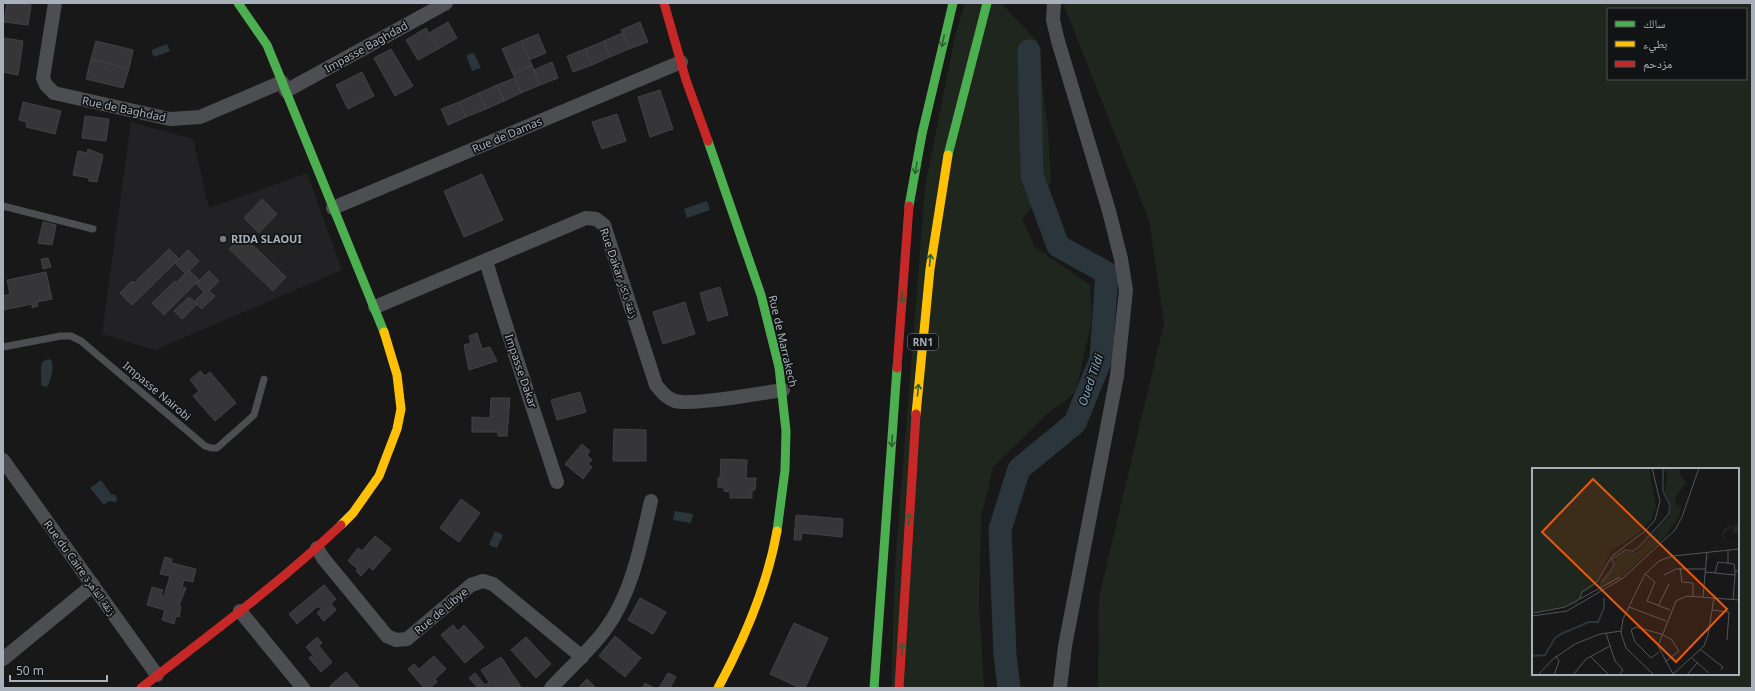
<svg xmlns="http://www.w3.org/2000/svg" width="1755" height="691" font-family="'Noto Sans','Noto Naskh Arabic',sans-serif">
<rect width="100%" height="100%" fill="#181819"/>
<path fill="#222225" d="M131,122L193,139L209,208L307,173L342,270L155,350L102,334Z"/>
<g fill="#1e261e" fill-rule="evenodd">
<path d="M965,3H1001L1037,41L1048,131L1051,183L1022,219L1035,247L1090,285L1092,319L1076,392L1046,415L993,467L981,518L979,605L984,688H891L895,567L925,187L955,36Z"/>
<path d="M1063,3H1752V688H1098L1099,597L1164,323L1149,220ZM1608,9H1746V79H1608ZM1533,469H1738V674H1533Z"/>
</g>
<g fill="#2a363c">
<path d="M167,44L170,51L154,57L151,50Z"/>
<path d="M474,53L481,68L472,71L466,55Z"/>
<path d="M707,201L710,210L687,218L684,209Z"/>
<path d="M48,359L51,360C55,365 50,385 46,387L41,385C42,379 40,366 42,362Z"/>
<path d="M101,480L111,494L116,495L117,500L115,502L109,501L104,505L90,488Z"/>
<path d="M675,511L693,514L691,523L673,520Z"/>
<path d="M495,531L503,535L497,548L489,545Z"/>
</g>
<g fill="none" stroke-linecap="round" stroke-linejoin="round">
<path stroke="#2a363c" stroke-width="23" d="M1009,688L1005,655L1000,529L1019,469L1075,423L1101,359L1107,273L1058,246L1032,175L1029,51"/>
</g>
<g fill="#363638" stroke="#414245">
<path d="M7,3L31,5L28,25L4,22Z"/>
<path d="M448,22L457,38L438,49L429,33Z"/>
<path d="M640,22L648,42L629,49L621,30Z"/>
<path d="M426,28L438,49L418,60L406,40Z"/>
<path d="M622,33L629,49L610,57L604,41Z"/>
<path d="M538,34L546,53L529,60L521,41Z"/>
<path d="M4,38L23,41L18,75L3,72Z"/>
<path d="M96,41L133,50L129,69L91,59Z"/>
<path d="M521,41L532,65L513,74L502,49Z"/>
<path d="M604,41L610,57L592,65L585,49Z"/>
<path d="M391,49L413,86L395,96L374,58Z"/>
<path d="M585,49L592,65L573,72L567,56Z"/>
<path d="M91,59L129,69L123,88L86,79Z"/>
<path d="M552,62L558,78L540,85L534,70Z"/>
<path d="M532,65L540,85L521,93L513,74Z"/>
<path d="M362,72L374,96L348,109L336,85Z"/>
<path d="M515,78L521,93L504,101L497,85Z"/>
<path d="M497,85L504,101L486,109L479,93Z"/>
<path d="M660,90L673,129L650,137L638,97Z"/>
<path d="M479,93L486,109L466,117L459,102Z"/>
<path d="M23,102L61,111L55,134L26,127L27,122L19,120Z"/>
<path d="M459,102L466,117L448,125L441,109Z"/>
<path d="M617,114L626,141L602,149L592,122Z"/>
<path d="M85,116L109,119L106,141L82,138Z"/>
<path d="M88,149L103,155L97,182L89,181V178L73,175L78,151L87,153Z"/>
<path d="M482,174L503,220L464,237L444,191Z"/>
<path d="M262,199L277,214L259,233L244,218Z"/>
<path d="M43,222L56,225L52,245L38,243Z"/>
<path d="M242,235L286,277L273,291L229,249Z"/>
<path d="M169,249L179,259L132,305L120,293L132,281L134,283Z"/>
<path d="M188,250L199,261L186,274L175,263Z"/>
<path d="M48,258L51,267L43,269L41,259Z"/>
<path d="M189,270L199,280L164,315L152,303L175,281L176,283Z"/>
<path d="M209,271L219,281L209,291L215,296L202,309L194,302L204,292L196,284Z"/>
<path d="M46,272L52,299L37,302L38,306L32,308V304L3,310V296L10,294L7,280Z"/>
<path d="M720,287L728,315L708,321L700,293Z"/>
<path d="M189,297L197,304L182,319L174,311Z"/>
<path d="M685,302L695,334L663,344L653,312Z"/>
<path d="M477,333L482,349L490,347L497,361L469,370L464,345L471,343L469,336Z"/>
<path d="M200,371L205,376L210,372L236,403L215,421L193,396L199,391L190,380Z"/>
<path d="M580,392L586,412L557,420L551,400Z"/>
<path d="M491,398H510L507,436H498V432H472V417L490,418Z"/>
<path d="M614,429L646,430V461H613Z"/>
<path d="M582,444L590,451L587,455L592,460L588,464L592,467L583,479L565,464Z"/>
<path d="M721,459L747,460L746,478H756L755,490H752V498H730V492L724,491V488L718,487V478H720Z"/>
<path d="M461,499L480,513L459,542L440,528Z"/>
<path d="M796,515L843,519L842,537L802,533L801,540H794Z"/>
<path d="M375,536L391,549L373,570L369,567L361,576L356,571L358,569L348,561L358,548L362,551Z"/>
<path d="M165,557L172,559L171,563L196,569L193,582L184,580L182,587L186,588L179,606L181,607L179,617L176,616L174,624L162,620L165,610L147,605L152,587L163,590L161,596H164L170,576L160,574Z"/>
<path d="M324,585L336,599L331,603L336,610L324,621L317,613L321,609L318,606L297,624L289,614Z"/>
<path d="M640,598L666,612L653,634L628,620Z"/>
<path d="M794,623L828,638L805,688H800L770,674Z"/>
<path d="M453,625L458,631L464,625L484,647L465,663L441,635Z"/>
<path d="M615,636L641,658L625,677L599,656Z"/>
<path d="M317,637L322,643L319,646L332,662L321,672L309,658L313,655L306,647Z"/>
<path d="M526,637L551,664L536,678L511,650Z"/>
<path d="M434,656L446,669L435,679L437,682L430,688H424L408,669L414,664L419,669Z"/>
<path d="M501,657L521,687L478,688L469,678L475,673L485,685L489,682L481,670Z"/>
<path d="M346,672L359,687L332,688L330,686Z"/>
<path d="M668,673L676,677L670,688H659Z"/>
<path d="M587,679L596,688H578Z"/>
<path d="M645,683L654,688H642Z"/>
</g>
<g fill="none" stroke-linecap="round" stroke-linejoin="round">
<g stroke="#4c4e52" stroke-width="7">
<path d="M3,206L93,229"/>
<path d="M3,347L61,336H71L81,341L205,446L211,448H217L254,415L264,379"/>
</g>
<g stroke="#4c4e52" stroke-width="14">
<path d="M55,3L43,78L46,85L54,93L170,119L200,117L282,82"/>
<path d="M1054,3L1053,20L1058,41L1109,211L1121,259L1126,290L1117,376L1065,646L1060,688"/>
<path d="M286,91L446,3"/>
<path d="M333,208L681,62"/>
<path d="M486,261C508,335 533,408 557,482"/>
<path d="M375,307L586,218L596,219L604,225L656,385C662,392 666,398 675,401C691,406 761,393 783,390"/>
<path d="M3,460L157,675"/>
<path d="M317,548L323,558L387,636L396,640L407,639L471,585L483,581L493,584L582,657"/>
<path d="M240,611L303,688"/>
<path d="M3,659L93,585"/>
<path d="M551,688C569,669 589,651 605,630C632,594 641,544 651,501"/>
</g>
<g stroke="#4caf50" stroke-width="9">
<path d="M238,3L267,45L384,332"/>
<path d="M708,141L761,295L779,367L786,431L785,470L777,531"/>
<path d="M948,155L987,3"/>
<path d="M909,206L922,134L953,3"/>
<path d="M874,688L897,368"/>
</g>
<g stroke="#ffc107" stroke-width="9">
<path d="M916,414L930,269L948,155"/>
<path d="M341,525L353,513L379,476L397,429L401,409L397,375L384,332"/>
<path d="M718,688C745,638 767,587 777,531"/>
</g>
<g stroke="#c62828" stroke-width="9">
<path d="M664,3L686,80L708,141"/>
<path d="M897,368L909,206"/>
<path d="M141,688C209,635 279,584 341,525"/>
<path d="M899,688L916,414"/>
</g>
</g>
<defs><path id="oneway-shaft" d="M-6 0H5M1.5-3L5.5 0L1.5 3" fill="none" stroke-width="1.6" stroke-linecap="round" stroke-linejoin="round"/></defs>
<g stroke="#2f6132">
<use href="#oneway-shaft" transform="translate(943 41) rotate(102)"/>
<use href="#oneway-shaft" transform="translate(916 168) rotate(100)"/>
<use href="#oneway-shaft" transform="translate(930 260) rotate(-85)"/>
<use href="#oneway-shaft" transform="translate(902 297) rotate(94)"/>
<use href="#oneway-shaft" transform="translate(918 390) rotate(-85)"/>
<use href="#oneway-shaft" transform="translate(892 441) rotate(94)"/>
<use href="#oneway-shaft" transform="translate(909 519) rotate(-87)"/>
<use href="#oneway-shaft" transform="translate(902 649) rotate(-86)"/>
</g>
<circle fill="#767b82" stroke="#121315" stroke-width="1.5" cx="223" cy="239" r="4"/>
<g text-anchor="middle" stroke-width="3.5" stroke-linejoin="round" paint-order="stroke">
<rect fill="#121315" stroke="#7b8189" stroke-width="1" x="908" y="334" width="30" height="16" rx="3"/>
<g font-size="10" font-weight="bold" fill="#a8b0bb">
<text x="923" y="346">RN1</text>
</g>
<g font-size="11" fill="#a8b0bb" stroke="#121315">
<text transform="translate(366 47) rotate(-29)" y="4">Impasse Baghdad</text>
<text transform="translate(124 109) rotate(12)" y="4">Rue de Baghdad</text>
<text transform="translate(507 135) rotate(-23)" y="4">Rue de Damas</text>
<text transform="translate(619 273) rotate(71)" y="4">Rue Dakar زنقة داكار</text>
<text transform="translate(783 341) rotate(77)" y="4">Rue de Marrakech</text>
<text transform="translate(521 371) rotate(71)" y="4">Impasse Dakar</text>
<text transform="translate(157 391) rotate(40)" y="4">Impasse Nairobi</text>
<text transform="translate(80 568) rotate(54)" y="4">Rue du Caire زنقة القاهرة</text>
<text transform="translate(441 611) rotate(-40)" y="4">Rue de Libye</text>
</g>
<g font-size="11" font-weight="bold" fill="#a8b0bb" stroke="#121315" text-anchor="start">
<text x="231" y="243">RIDA SLAOUI</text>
</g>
<g font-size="12" font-style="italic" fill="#7ca2b9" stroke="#121315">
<text transform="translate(1091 380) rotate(-71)" y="4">Oued Tildi</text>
</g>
</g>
<g transform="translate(1532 468)">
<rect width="207" height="207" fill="#181819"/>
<path d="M0,0H117L124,38L119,52L104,67L79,83L62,119L50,125L45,136L0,145ZM132,0H148V7L154,15L143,30L145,37L150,38L146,50L131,71L87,111L68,120V114L74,106L82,101L84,89L91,84L103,85L108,82L138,48V34L133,24L135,8ZM207,57L206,65H201V59H198L191,67L196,74L207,75H198L193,73L190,67L192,61L196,58Z" fill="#1e261e"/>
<path fill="none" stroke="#2a363c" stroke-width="2" d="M70,114L78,104L82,97L80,91L93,82L101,83L107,79L137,46L138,37L131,23V0M0,188L13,187L23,170L31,165L57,154H66L72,140V130"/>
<path fill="none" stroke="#52555a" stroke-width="1" d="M196,95V82M148,100L150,114L161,115V128M173,104L203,107V103H207M183,105L186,94L202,96L203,103M113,106L123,114L115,133L138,142M132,107L144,101H173M171,129L175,84M48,130L50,124L65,114L80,88L113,63L123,52L128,33L120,0M201,132L203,107M126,138L137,116M97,139L134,153M180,142L197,144L195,172M2,145L33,139L88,109M0,148L35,143L91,110L143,62L150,49L167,0M74,165L83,193L91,202L87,207M129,166L139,171L147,183L133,194M169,182L191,199L189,202M127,184L119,190L103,174L99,162L104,159L129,166M58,188L77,207M160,190L177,205M141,206L126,178L144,133L155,128L207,132M141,206L172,178L176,167L182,130M6,207L21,191L43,176L68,166L89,163M22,207L27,193L24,188M41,207L54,191L78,178M122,207L94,180L89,165L91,151L113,106L127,93L141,88L207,81M155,207L165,195"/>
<path fill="#e8590c" fill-opacity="0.15" stroke="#e8590c" stroke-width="2" d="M61,11L195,141L144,194L10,64Z"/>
<rect width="207" height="207" fill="none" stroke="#a8b0bb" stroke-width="2"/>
</g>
<rect width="1755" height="691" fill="none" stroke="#a8b0bb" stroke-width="8"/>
<rect x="1607" y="8" width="140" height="72" fill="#121315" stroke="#4e5257"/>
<rect x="1615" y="21" width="20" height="6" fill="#4caf50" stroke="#4e5257"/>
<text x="1643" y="28" font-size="12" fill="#a8b0bb">سالك</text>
<rect x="1615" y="41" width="20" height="6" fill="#ffc107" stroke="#4e5257"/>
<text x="1643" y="48" font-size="12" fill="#a8b0bb">بطيء</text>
<rect x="1615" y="61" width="20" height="6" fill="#c62828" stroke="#4e5257"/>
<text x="1643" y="68" font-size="12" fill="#a8b0bb">مزدحم</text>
<path d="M10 675v6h97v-6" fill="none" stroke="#a8b0bb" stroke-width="2"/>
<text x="16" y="675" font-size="12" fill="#a8b0bb" stroke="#121315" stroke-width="3" paint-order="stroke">50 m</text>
</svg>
